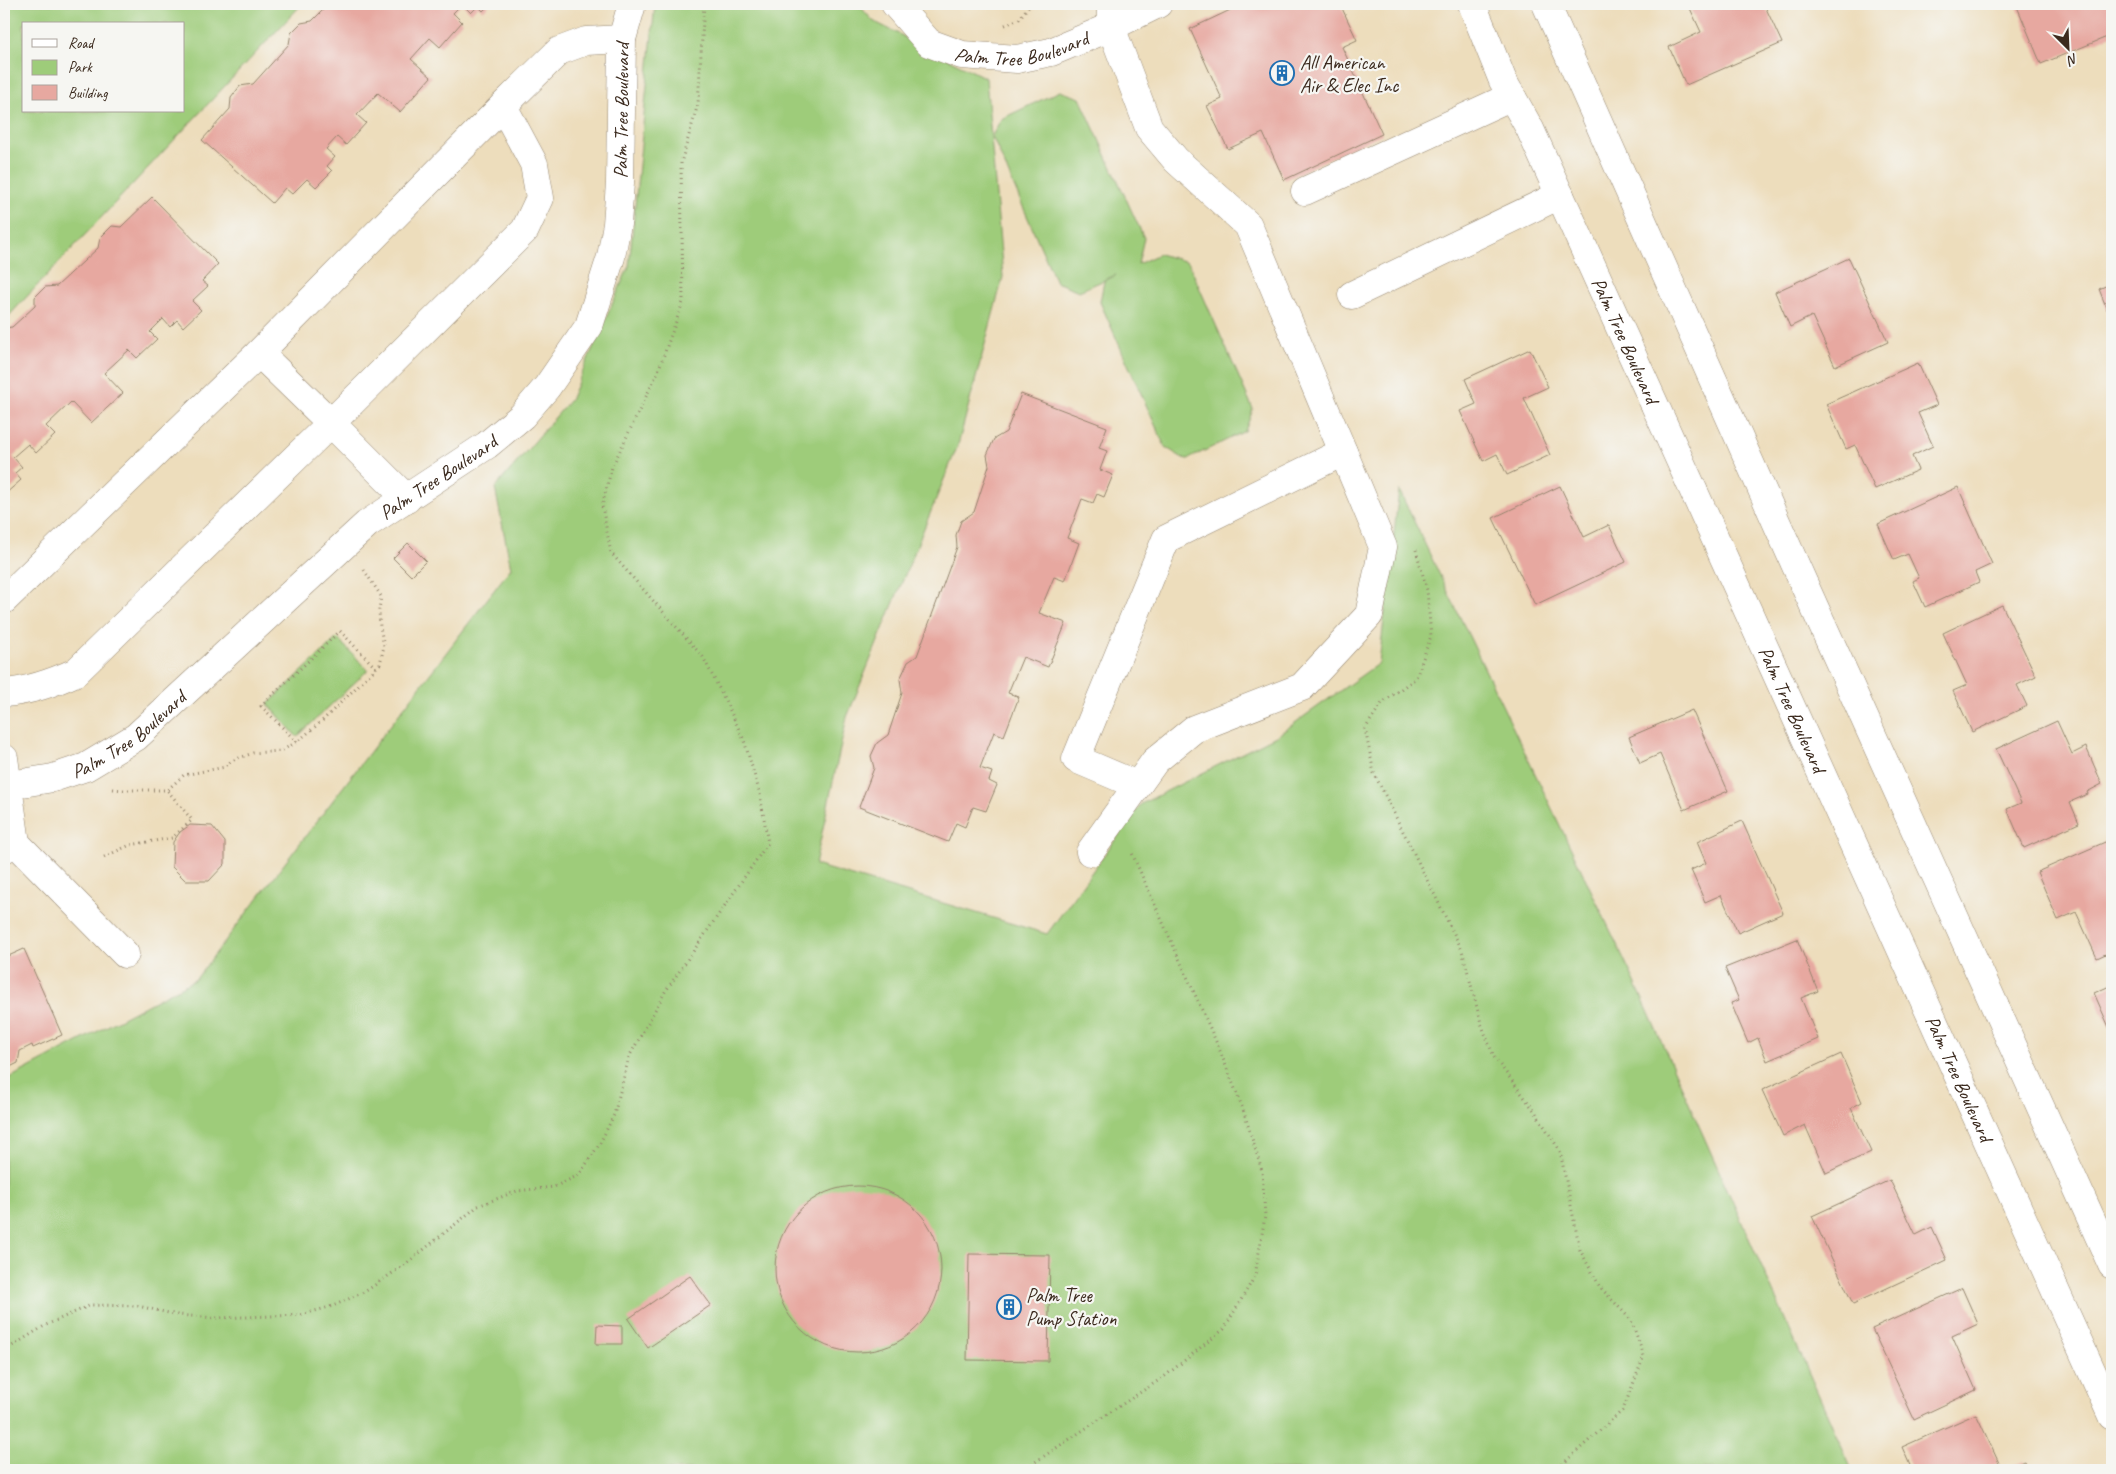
<svg xmlns="http://www.w3.org/2000/svg" width="2116" height="1474" font-family="Caveat,sans-serif">
<rect width="100%" height="100%" fill="#f6f6f2"/>
<filter id="ink" filterUnits="userSpaceOnUse"><feTurbulence type="fractalNoise" baseFrequency=".02" numOctaves="2"/><feDisplacementMap in="SourceGraphic" scale="10" xChannelSelector="R" yChannelSelector="G"/><feConvolveMatrix kernelMatrix="1 2 1 2 8 2 1 2 1" color-interpolation-filters="sRGB"/></filter>
<filter id="wash" filterUnits="userSpaceOnUse"><feTurbulence type="fractalNoise" baseFrequency=".0096" numOctaves="4" result="noise"/><feDisplacementMap in="SourceGraphic" scale="20" xChannelSelector="R" yChannelSelector="G"/><feGaussianBlur stdDeviation="1.12" result="paint"/><feColorMatrix in="noise" values="0 0 0 0 0 0 0 0 0 0 0 0 0 0 0 0 0 1.4 0 .05"/><feComposite in="paint" operator="in"/></filter>
<g filter="url(#wash)">
<rect width="100%" height="100%" fill="#edddbc"/>
<g fill="#9ecc7a" stroke="#6c7b4c" fill-rule="evenodd">
<path d="M4,4H302L4,321ZM24,24H184V111H24Z"/>
<path d="M655,4H858L873,21L986,78L1003,277L958,445L847,717L815,865L1047,934L1141,804L1278,735L1379,663L1399,490L1635,982L1852,1470H4V1081L196,979L511,568L495,488L570,400L629,266Z"/>
<path d="M1060,91L1080,98L1144,238L1138,264L1159,254L1188,262L1253,409L1245,431L1186,460L1165,447L1100,302L1104,281L1116,275L1079,291L1056,282L992,136L1001,119Z"/>
<path d="M337,638L368,670L297,737L268,704Z"/>
</g>
<g id="blocks">
<g fill="#e7a8a0">
<path d="M329,4H490L483,11L478,6L471,13L462,4L453,13L462,22L440,47L430,38L411,59L431,77L400,112L378,93L357,115L366,123L346,145L337,137L326,149L335,157L327,166L332,171L316,187L307,179L292,194L285,188L272,203L202,140L230,109L231,98L240,86L253,84L289,44L291,33L301,23L312,21Z"/>
<path d="M1243,4H1340L1357,40L1342,47L1382,134L1284,180L1263,133L1228,149L1207,106L1222,99L1190,29Z"/>
<path d="M1688,4H1764L1782,43L1686,85L1669,47L1701,32Z"/>
<path d="M2016,4H2108L2112,13V35L2041,64Z"/>
<path d="M152,197L218,264L202,281L208,286L192,301L201,310L183,327L177,320L170,327L163,319L150,332L157,339L137,358L129,350L104,373L123,393L91,423L71,402L46,426L55,435L36,453L28,444L13,457L22,467L15,473L21,480L4,495V328L12,327L35,306V297L45,287L57,286L98,248L100,238L112,226L121,227Z"/>
<path d="M1849,258L1888,342L1835,366L1812,316L1790,327L1775,292Z"/>
<path d="M2112,283V322L2099,289Z"/>
<path d="M1530,349L1548,387L1524,398L1550,455L1507,475L1497,454L1483,461L1460,411L1476,404L1465,379Z"/>
<path d="M1918,363L1937,405L1918,413L1933,446L1912,456L1918,470L1875,489L1855,445L1846,449L1826,404Z"/>
<path d="M1021,394L1107,427L1099,448L1107,451L1100,470L1113,475L1104,497L1097,494L1093,503L1082,499L1067,538L1079,543L1065,581L1054,577L1039,613L1066,623L1048,667L1023,657L1008,693L1019,697L1004,736L994,732L980,768L992,772L989,781L997,785L986,811L973,807L965,827L956,823L948,842L859,807L874,768L871,756L877,743L888,735L902,693L900,679L908,662L917,656L957,547L956,535L961,521L974,512L989,466L987,455L994,439L1006,432Z"/>
<path d="M1560,486L1584,537L1609,525L1626,562L1535,605L1493,518Z"/>
<path d="M1958,487L1992,564L1975,572L1979,582L1925,607L1913,581L1919,578L1908,554L1894,560L1878,524Z"/>
<path d="M408,543L426,561L411,576L393,558Z"/>
<path d="M2002,605L2036,676L2017,685L2027,706L1972,732L1953,691L1967,685L1943,633Z"/>
<path d="M1692,710L1728,791L1684,810L1660,754L1640,763L1629,737Z"/>
<path d="M2057,721L2072,754L2086,747L2102,784L2087,792L2088,794L2070,802L2079,823L2024,848L2007,809L2021,803L1996,749Z"/>
<path d="M1742,821L1783,913L1738,933L1721,895L1705,902L1691,870L1706,863L1697,842Z"/>
<path d="M190,825L212,826L225,842V864L209,881H186L172,867L173,842L180,832Z"/>
<path d="M2112,839V951L2097,958L2076,912L2058,920L2037,872Z"/>
<path d="M1797,939L1818,991L1801,998L1818,1039L1767,1061L1758,1038L1748,1043L1731,1003L1739,1000L1725,968Z"/>
<path d="M24,949L62,1035L33,1048L32,1045L20,1051L18,1063L4,1070V958Z"/>
<path d="M2112,985V1034L2094,993Z"/>
<path d="M1841,1054L1862,1102L1851,1108L1871,1152L1826,1173L1805,1125L1783,1136L1762,1090Z"/>
<path d="M1890,1180L1916,1235L1932,1227L1947,1260L1853,1304L1812,1216Z"/>
<circle cx="858" cy="1269" r="83"/>
<path d="M969,1254L1050,1255L1048,1361L967,1360Z"/>
<path d="M690,1276L711,1305L648,1348L628,1319Z"/>
<path d="M1962,1288L1978,1324L1952,1336L1976,1390L1914,1419L1872,1329Z"/>
<path d="M597,1325L622,1326V1344H596Z"/>
<path d="M1976,1414L1999,1463L1994,1466L1996,1470H1912L1902,1447Z"/>
<path d="M2024,1461L2028,1470H2003Z"/>
</g>
</g>
</g>
<g filter="url(#ink)">
<use href="#blocks" fill-opacity="0" stroke="#94846d" stroke-width="1"/>
<g fill="none" stroke-linecap="round" stroke-linejoin="round">
<defs>
<g id="minor">
<path id="s1" d="M895,4L929,43L962,55L1017,59L1051,52L1111,27L1158,4"/>
<path id="s2" d="M1472,4L1503,81L1530,129L2112,1416"/>
<path d="M1546,4L1803,582L2112,1265"/>
<path d="M1305,191L1512,96"/>
<path d="M1352,295L1560,195"/>
<path d="M407,499L331,423L525,230L540,198L534,164L503,106"/>
<path d="M4,600L259,353L503,106L559,51L586,41L622,39"/>
<path d="M4,693C30,691 52,683 76,672L331,423L259,353"/>
<path d="M4,758L16,843L4,849"/>
<path d="M1137,785L1076,759L1166,539L1343,452"/>
<path id="s3" d="M4,786L53,778L86,767L136,737L367,524L487,445L522,416L547,387L589,326L611,257L617,224L620,183L622,39L632,4"/>
<path d="M16,843L125,954"/>
<path d="M1090,852L1155,761L1194,729L1302,687L1369,615L1383,547L1248,225L1176,160L1149,128L1111,27V4"/>
</g>
</defs>
<use href="#minor" stroke="#94846d" stroke-width="29"/>
<g stroke="#94846d" stroke-width="3" stroke-dasharray="1 4" stroke-linecap="butt">
<path d="M1005,25L1019,19L1030,4"/>
<path d="M1416,550L1427,590L1431,636L1416,678L1382,703L1365,729L1374,773L1462,950L1481,1023L1494,1057L1534,1110L1560,1151L1580,1250L1600,1287L1631,1320L1644,1356L1623,1410L1556,1470"/>
<path d="M297,742L261,706L340,631L376,668"/>
<path d="M113,789L123,790H167L184,775L225,767L231,761L253,753L281,751L297,742L323,720L380,664L384,646L380,627L379,610L381,596L364,570"/>
<path d="M104,857L130,845L172,838L192,820L167,790"/>
<path d="M4,1351L46,1325L91,1305L138,1306L178,1315L216,1318L300,1315L333,1306L366,1291L407,1263L478,1206L517,1191L554,1187L579,1175L600,1143L614,1115L629,1057L665,992L768,843L760,794L744,740L725,700L703,657L611,553L602,506L612,467L657,374L683,302L681,163L698,104L704,4"/>
<path d="M1023,1470L1165,1376L1224,1329L1255,1276L1265,1216L1262,1171L1243,1109L1218,1046L1131,851"/>
</g>
<use href="#minor" stroke="#fff" stroke-width="28"/>
</g>
</g>
<defs>
<symbol id="building-ring" viewBox="-11 -11 22 22"><circle r="9.5" fill="#f6f6f2" stroke="#1f6fb2" stroke-width="1.5"/><path d="M-4-6H4V6H1V3H-1V6H-4ZM-2.5-4.3h1.7v1.8h-1.7ZM.8-4.3h1.7v1.8H.8ZM-2.5-1h1.7V.8h-1.7ZM.8-1h1.7V.8H.8Z" fill="#1f6fb2"/></symbol>
</defs>
<g fill-rule="evenodd">
<use href="#building-ring" x="1268" y="59" width="28" height="28"/>
<use href="#building-ring" x="995" y="1293" width="28" height="28"/>
</g>
<g text-anchor="middle" stroke-width="4.5" stroke-linejoin="round" paint-order="stroke">
<g font-size="20" fill="#3b2a1e" stroke="#f6f6f2">
<text dy="7" stroke="none"><textPath href="#s1" startOffset="148">Palm Tree Boulevard</textPath></text>
<text dy="7" stroke="none"><textPath href="#s3" startOffset="978">Palm Tree Boulevard</textPath></text>
<text dy="7" stroke="none"><textPath href="#s2" startOffset="370">Palm Tree Boulevard</textPath></text>
<text dy="7" stroke="none"><textPath href="#s3" startOffset="542">Palm Tree Boulevard</textPath></text>
<text dy="7" stroke="none"><textPath href="#s2" startOffset="775">Palm Tree Boulevard</textPath></text>
<text dy="7" stroke="none"><textPath href="#s3" startOffset="138">Palm Tree Boulevard</textPath></text>
<text dy="7" stroke="none"><textPath href="#s2" startOffset="1180">Palm Tree Boulevard</textPath></text>
</g>
<g font-size="20" fill="#3b2a1e" stroke="#f6f6f2" text-anchor="start">
<text x="1300" y="69">All American<tspan x="1300" dy="23">Air &amp; Elec Inc</tspan></text>
<text x="1026" y="1302">Palm Tree<tspan x="1026" dy="23">Pump Station</tspan></text>
</g>
</g>
<rect width="2116" height="1474" fill="none" stroke="#f6f6f2" stroke-width="20"/>
<rect x="22" y="22" width="162" height="90" fill="#f6f6f2" stroke="#aba49d"/>
<rect x="32" y="39" width="25" height="8" fill="#ffffff" stroke="#aba49d"/>
<text x="68" y="48" font-size="15" fill="#3b2a1e">Road</text>
<rect x="32" y="60" width="25" height="15" fill="#9ecc7a" stroke="#aba49d"/>
<text x="68" y="72" font-size="15" fill="#3b2a1e">Park</text>
<rect x="32" y="85" width="25" height="15" fill="#e7a8a0" stroke="#aba49d"/>
<text x="68" y="98" font-size="15" fill="#3b2a1e">Building</text>
<g transform="translate(2068 48) rotate(156)" stroke="#f6f6f2" stroke-width="4" paint-order="stroke">
<path d="M0-4L9 19L0 12L-9 19Z" fill="#3b2a1e"/>
<text y="-8" font-size="14" font-weight="bold" text-anchor="middle" fill="#3b2a1e">N</text>
</g>
</svg>
